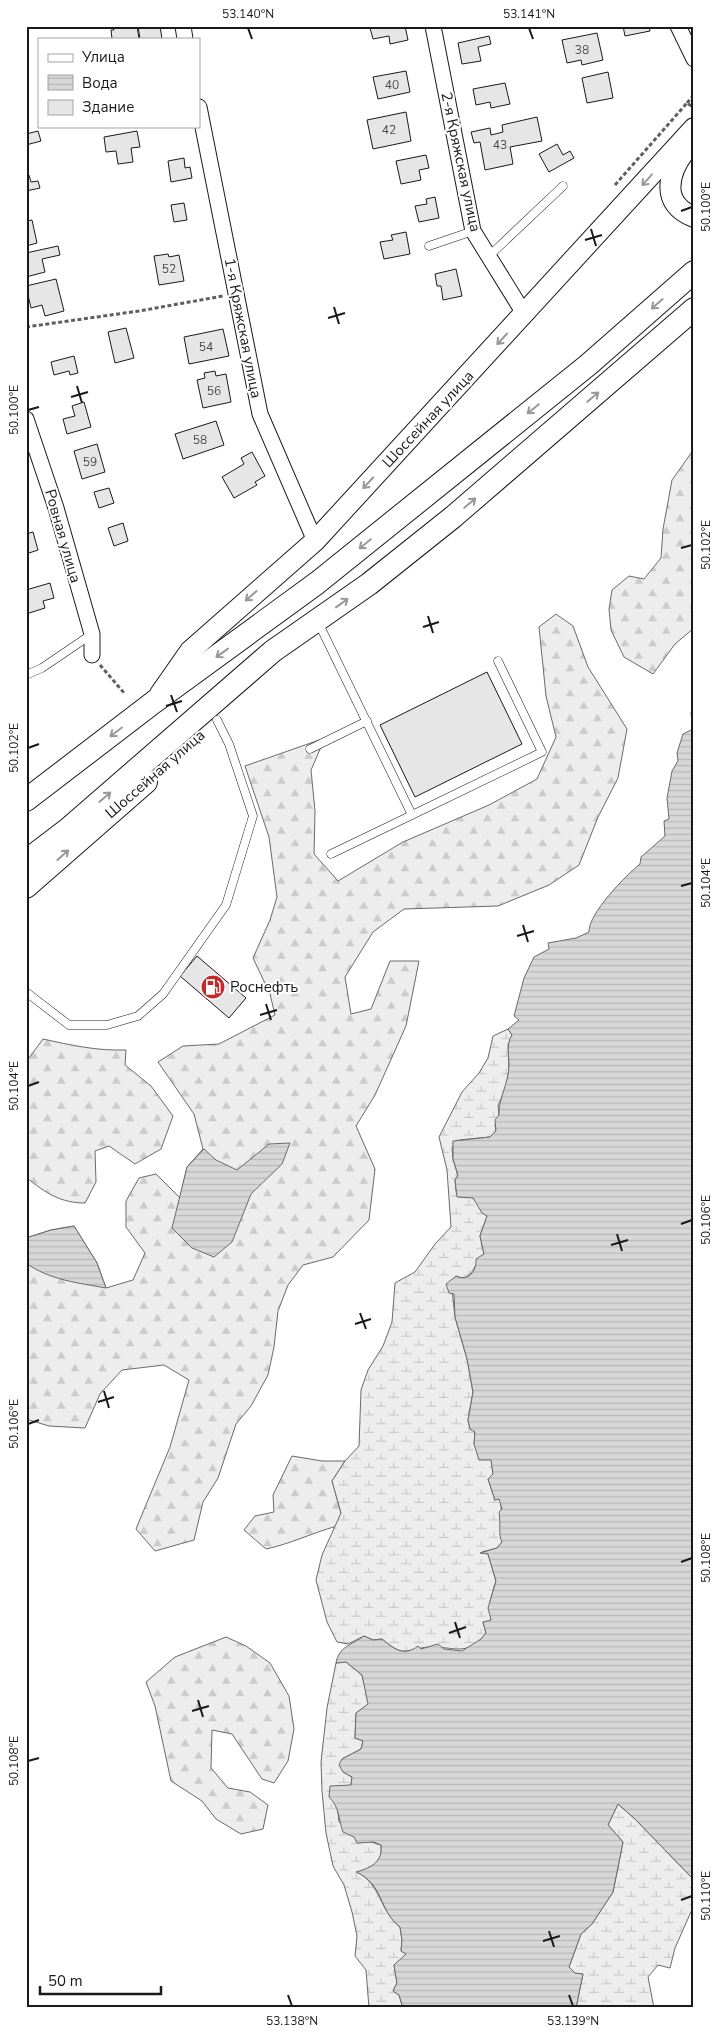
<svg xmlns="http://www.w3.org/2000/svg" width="720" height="2034" font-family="'Nunito Sans',sans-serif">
<defs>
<pattern id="forest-firs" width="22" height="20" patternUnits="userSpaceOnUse" patternTransform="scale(1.25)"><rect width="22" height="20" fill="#ededed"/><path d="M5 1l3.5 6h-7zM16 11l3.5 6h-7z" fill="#cbcbcb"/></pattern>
<pattern id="wetland-marsh" width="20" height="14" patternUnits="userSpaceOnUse" patternTransform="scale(1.25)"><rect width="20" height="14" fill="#ededed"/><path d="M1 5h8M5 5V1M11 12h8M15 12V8" fill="none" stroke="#cbcbcb"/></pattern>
<pattern id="water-rules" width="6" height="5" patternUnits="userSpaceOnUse" patternTransform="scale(1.25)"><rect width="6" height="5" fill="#d7d7d7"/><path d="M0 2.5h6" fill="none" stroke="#b8b8b8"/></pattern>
</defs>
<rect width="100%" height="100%" fill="#fff"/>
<g fill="url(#forest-firs)" stroke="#6a6a6a">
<path d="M694,449V628L675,644L653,674L624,657L611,630L609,609L612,590L629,576L644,579L661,558L663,529L672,480Z"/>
<path d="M556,614L573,626L588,667L627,729L618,778L598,817L579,865L549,885L498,906L404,909L373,932L345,977L351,1014L371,1009L390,961H419L406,1026L375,1095L356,1126L375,1169L369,1220L333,1257L303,1265L288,1285L278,1311L274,1347L268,1375L251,1406L236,1424L218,1478L203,1502L194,1540L155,1551L136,1529L170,1447L189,1380L164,1365L122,1370L100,1394L85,1428L49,1426L26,1419V1238L51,1230L74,1226L97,1263L106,1288L133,1280L145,1253L126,1227V1201L139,1178L156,1174L180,1198L187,1167L203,1149L194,1114L158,1062L183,1046L219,1044L275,1015L270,994L253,958L270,920L277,897L269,837L245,766L325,738L311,770L315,811L314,854L338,881L403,842L489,805L537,779L556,737L546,696L539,627Z"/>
<path d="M43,1039C70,1045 97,1051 126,1050L125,1065L151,1086L173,1116L161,1149L135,1164L109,1146L95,1151L96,1182L85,1203C61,1203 45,1193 26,1177V1062Z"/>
<path d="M292,1456L322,1461H345L332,1481L341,1513L337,1526C312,1533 290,1544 266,1549L244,1530L255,1516L274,1512L273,1495Z"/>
<path d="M226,1637L246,1646L270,1663L289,1696L294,1729L288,1761L274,1783L262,1779L232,1734L212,1730L211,1768L228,1788L250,1792L268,1805L263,1829L241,1834L216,1819L202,1801L171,1781L155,1706L146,1682L175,1657Z"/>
</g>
<g fill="url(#wetland-marsh)" stroke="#6a6a6a">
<path d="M508,1029L512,1035L508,1045L509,1069L505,1091L498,1105L499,1115L495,1125L496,1131L490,1137L459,1140L452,1147L453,1159L458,1176L455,1180L456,1191L473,1198L487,1216L480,1236L484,1254C474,1261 473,1284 456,1276L451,1281L455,1317L467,1359L473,1392L468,1420L470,1429L475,1432L474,1444L484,1459H491L493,1474L488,1479L495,1500L499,1499L501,1502L502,1542L497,1548L482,1552L488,1554L496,1581L490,1601L491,1621L483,1622L486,1633C467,1658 454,1646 429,1647C404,1649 406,1659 382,1639L373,1640L364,1636L348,1644L337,1642L327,1622L316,1580L322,1555L341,1513L332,1481L345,1461L359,1446L361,1390L368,1370L383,1346L392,1322L395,1283L415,1272L435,1244L451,1227L447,1170L439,1137L462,1092L479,1073L488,1058L493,1036Z"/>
<path d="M346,1662L362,1675L369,1704L356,1713L355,1738L363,1741L361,1749L342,1759L343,1772L352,1777L351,1785L335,1788L339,1822L354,1837L381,1845C383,1862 372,1868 357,1872C381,1884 380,1912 400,1927L402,1940L401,1951L407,1954L394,1965L397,1983L393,1991L399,1995L403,2008H369L366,1970L355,1956L357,1936L352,1912L344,1885L333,1866L326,1833L322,1791L321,1762L327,1708L336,1663Z"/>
<path d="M618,1804L635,1819L694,1880V1905L675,1948L670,1968L658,1965L648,1977L654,2008H576L583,1974L574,1973L569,1967L581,1934L592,1924L613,1892L623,1842L608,1825Z"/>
</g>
<g fill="url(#water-rules)" stroke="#6a6a6a">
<path d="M694,706V1880L635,1819L618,1804L608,1825L623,1842L613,1892L592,1924L581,1934L569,1967L575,1973L583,1974L576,2008H403L399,1995L393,1991L397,1983L394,1965L406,1954L401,1951L402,1940L400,1927C378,1910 384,1884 356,1872C371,1868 383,1862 381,1845L374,1842L357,1843L354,1837L343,1832C338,1818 340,1808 329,1797L330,1786L351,1785L352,1777L343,1772L339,1765L342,1759L361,1749L363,1741L355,1738L356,1713L368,1704L362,1675L346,1662L336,1663C339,1646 352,1645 364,1636L373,1640L382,1639C394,1649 404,1657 418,1646L421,1649L438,1644L444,1649L462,1651L481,1639L486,1633L483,1622L491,1620L488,1608L496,1581L488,1554L480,1553L497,1548L502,1542C498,1535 501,1523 499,1512L502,1509L499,1499L495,1500L488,1479L493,1474L491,1460H479L474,1444L475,1432L470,1429L468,1420L473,1392L467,1359L455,1317L454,1294L449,1293L446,1284L456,1276C468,1282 477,1271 476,1259L484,1254L480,1236L487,1216L482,1213L473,1198L457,1197L455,1180L458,1175L453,1159V1141L490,1137L496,1131L495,1120L499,1115C498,1099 509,1083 509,1065C509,1055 506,1044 512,1035L508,1029L519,1020L514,1016L524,978L534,957L549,949L548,943L576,938L589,932C588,914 626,875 640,864L641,857L665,836L664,821L669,819L667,798L672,771L678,761L677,753L683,734L693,729L691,713Z"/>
<path d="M290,1143L282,1164L251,1194L232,1242L214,1257L192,1248L172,1228L187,1167L204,1149L216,1160L237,1170L269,1144Z"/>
<path d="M74,1226L97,1263L106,1288C79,1283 49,1280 26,1263V1238L51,1230Z"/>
</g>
<g fill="#e6e6e6" stroke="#1a1a1a">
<path d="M113,26H137L139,39H112L111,30H114Z"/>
<path d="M138,26H160L162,39H140Z"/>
<path d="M379,26H405L408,40L390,44L389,36L373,39L370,28Z"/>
<path d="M623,26H649L650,31L625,36Z"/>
<path d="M597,33L603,60L582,65L581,60L567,63L562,40Z"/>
<path d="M489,36L491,44L478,47L481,61L462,64L458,43Z"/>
<path d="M406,71L410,92L378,99L373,77Z"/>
<path d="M608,72L613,98L587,103L582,78Z"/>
<path d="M505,83L510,104L491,108L490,102L476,105L473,89Z"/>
<path d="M406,112L411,141L373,149L367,120Z"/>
<path d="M537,117L542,141L510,147L513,164L485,170L480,142L474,143L471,132L490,128L491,135L503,132L502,125Z"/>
<path d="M38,131L41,141L26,145V134Z"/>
<path d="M137,131L140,147L131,148L133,162L118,164L116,151L106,152L104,137Z"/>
<path d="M557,144L563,155L570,151L574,158L549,172L539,154Z"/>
<path d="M426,155L429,168L419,170L421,180L401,184L396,161Z"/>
<path d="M184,158L185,168L190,167L192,178L171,182L168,161Z"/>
<path d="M26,175H29L31,182L38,181L40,188L26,191Z"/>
<path d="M435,197L439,218L419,222L415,206L427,204L426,199Z"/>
<path d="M184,203L187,220L174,222L171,205Z"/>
<path d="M32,220L37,243L26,246V221Z"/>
<path d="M406,232L410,254L384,259L380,242L393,240L391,235Z"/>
<path d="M58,246L60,255L42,259L45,272L26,277V253Z"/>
<path d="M168,254L169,257L179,255L184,281L159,285L154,256Z"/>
<path d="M456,269L462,296L443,300L441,286H437L435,274Z"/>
<path d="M56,279L64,311L45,316L42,305L31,308L26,286Z"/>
<path d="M126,328L134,358L115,363L108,332Z"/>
<path d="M223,329L229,356L189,364L184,337Z"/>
<path d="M74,356L78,373L70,375L69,371L54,375L51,362Z"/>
<path d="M215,371L216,376L226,374L231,402L203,408L197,380L205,378L204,373Z"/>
<path d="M84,402L91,427L67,434L63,419L75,416L72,406Z"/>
<path d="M216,421L224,445L183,459L175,434Z"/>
<path d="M97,444L105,472L82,479L74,451Z"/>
<path d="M252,452L265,476L255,482L257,485L234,498L222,477L244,464L241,458Z"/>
<path d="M109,488L114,503L99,508L94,492Z"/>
<path d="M123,523L128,541L114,546L108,528Z"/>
<path d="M33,532L38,550L26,554V534Z"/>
<path d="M50,583L54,598L43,601L45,608L26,614V590Z"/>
<path d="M487,672L522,744L415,797L380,725Z"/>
<path d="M197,956L246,998L229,1018L180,976Z"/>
</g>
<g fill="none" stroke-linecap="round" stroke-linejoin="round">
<defs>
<g id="lane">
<path d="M429,246L473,231"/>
<path d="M489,256L563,186"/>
<path d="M318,622L412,815L542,752L498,661"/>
<path d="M26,675L42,668L92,634"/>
<path d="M310,749L367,721"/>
<path d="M331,854L412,815"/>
<path d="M26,992L69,1025H107L138,1016L163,994L226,905L253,816L229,744L217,720"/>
</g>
<g id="street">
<path d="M183,26L185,39"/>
<path d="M433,26L473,231L525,315"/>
<path d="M678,26L694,59"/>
<path d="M199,107L260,414L315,541"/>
<path d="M26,419L56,508L92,634V655"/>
</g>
<g id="secondary">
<path d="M685,151C668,173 660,204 694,217"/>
<path d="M160,694L190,651L315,541L694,128"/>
</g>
<g id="primary">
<path d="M26,800L154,702L317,583L588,365L694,272"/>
<path d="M26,861L68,829L273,651L369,584L453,517L694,309"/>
<path d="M26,887L146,782"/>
</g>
</defs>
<use href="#lane" stroke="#1a1a1a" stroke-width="9"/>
<use href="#street" stroke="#1a1a1a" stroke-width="17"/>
<use href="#secondary" stroke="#1a1a1a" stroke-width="22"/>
<use href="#primary" stroke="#1a1a1a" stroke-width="24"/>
<g stroke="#5f5f5f" stroke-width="3" stroke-dasharray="4 2.5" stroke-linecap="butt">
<path d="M687,103L694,95"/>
<path d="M615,185L687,103L694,108"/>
<path d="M26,327L139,311L223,296"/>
<path d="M100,665L125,694"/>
</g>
<use href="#lane" stroke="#fff" stroke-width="8"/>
<use href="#street" stroke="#fff" stroke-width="15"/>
<use href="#secondary" stroke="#fff" stroke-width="20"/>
<use href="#primary" stroke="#fff" stroke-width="22"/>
</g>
<defs><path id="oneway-shaft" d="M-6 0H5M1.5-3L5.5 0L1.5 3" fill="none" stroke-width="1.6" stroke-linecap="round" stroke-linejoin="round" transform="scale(1.25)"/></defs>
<g stroke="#989898">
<use href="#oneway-shaft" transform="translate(647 180) rotate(132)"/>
<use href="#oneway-shaft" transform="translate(657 304) rotate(139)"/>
<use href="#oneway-shaft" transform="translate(502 339) rotate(133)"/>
<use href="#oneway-shaft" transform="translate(593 397) rotate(-40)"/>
<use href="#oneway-shaft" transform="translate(533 409) rotate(141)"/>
<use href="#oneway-shaft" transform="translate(368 483) rotate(133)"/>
<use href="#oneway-shaft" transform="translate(470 503) rotate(-40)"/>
<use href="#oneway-shaft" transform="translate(365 544) rotate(141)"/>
<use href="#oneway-shaft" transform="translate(251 596) rotate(139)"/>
<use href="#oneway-shaft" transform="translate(342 603) rotate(-36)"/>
<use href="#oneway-shaft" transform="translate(222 653) rotate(144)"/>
<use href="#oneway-shaft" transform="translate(116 732) rotate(143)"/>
<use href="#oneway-shaft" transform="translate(105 797) rotate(-41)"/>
<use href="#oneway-shaft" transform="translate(63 855) rotate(-42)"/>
</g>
<path fill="none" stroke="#1a1a1a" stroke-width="2" d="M248,28L252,39M529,28L533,39M681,211L692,207M591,229L596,246M585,240L602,235M334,307L339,324M328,318L345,313M77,386L82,403M71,397L88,392M28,410L39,407M681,548L692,545M428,616L433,633M423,627L439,622M171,695L177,712M166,706L182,701M28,748L39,744M681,886L692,883M523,925L528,942M517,936L534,931M266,1004L271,1020M260,1015L277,1010M28,1086L39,1082M681,1224L692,1220M617,1234L622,1251M611,1245L628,1240M360,1313L366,1329M355,1324L371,1319M104,1391L109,1408M98,1402L114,1397M28,1424L39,1420M681,1562L692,1558M455,1622L460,1638M449,1633L466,1627M198,1700L203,1717M192,1711L209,1706M28,1761L39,1758M681,1900L692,1896M549,1931L554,1947M543,1941L560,1936M288,1995L292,2006M569,1995L573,2006"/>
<defs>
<symbol id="fuel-disc" viewBox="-11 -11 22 22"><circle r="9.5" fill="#c62828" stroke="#fff"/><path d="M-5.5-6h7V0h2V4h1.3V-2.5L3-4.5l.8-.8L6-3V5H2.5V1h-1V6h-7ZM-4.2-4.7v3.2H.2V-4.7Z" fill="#fff"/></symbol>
</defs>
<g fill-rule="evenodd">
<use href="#fuel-disc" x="199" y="973" width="28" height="28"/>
</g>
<g text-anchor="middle" stroke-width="4" stroke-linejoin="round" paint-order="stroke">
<g font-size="12" fill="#4d4d4d">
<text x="582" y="54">38</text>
<text x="392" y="89">40</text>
<text x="389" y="134">42</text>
<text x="500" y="149">43</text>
<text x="169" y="273">52</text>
<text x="206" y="351">54</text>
<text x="214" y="395">56</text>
<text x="200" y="444">58</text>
<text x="90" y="466">59</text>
</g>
<g font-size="15" fill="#1a1a1a" stroke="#fff">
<text transform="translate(461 162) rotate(78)" y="5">2-я Кряжская улица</text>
<text transform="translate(243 328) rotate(79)" y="5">1-я Кряжская улица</text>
<text transform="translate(428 419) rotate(-47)" y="5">Шоссейная улица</text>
<text transform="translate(63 536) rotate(74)" y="5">Ровная улица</text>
<text transform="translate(155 774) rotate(-41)" y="5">Шоссейная улица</text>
</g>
<g font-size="15" fill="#1a1a1a" stroke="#fff" text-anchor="start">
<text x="230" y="992">Роснефть</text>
</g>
</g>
<rect width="720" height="2034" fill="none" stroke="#ffffff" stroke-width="55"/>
<rect x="38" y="38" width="162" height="90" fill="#ffffff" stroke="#a3a3a3"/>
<rect x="48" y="54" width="25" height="8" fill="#ffffff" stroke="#a3a3a3"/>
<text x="82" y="62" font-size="15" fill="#1a1a1a">Улица</text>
<rect x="48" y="75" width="25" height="15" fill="url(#water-rules)" stroke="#a3a3a3"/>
<text x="82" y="88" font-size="15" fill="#1a1a1a">Вода</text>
<rect x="48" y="100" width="25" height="15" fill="#e6e6e6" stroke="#a3a3a3"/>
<text x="82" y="112" font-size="15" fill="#1a1a1a">Здание</text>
<path d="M40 1986v8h121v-8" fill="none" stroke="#1a1a1a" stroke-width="2.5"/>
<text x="48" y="1986" font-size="15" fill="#1a1a1a" stroke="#ffffff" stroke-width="4" paint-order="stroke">50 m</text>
<rect x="28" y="28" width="664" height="1978" fill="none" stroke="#1a1a1a" stroke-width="2"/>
<g font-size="12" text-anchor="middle" fill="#1a1a1a">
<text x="248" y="18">53.140°N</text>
<text x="529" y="18">53.141°N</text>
<text transform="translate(706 207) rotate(-90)" y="4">50.100°E</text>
<text transform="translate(14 410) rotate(-90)" y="4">50.100°E</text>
<text transform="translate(706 545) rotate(-90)" y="4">50.102°E</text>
<text transform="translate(14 748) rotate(-90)" y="4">50.102°E</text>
<text transform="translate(706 883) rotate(-90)" y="4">50.104°E</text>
<text transform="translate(14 1086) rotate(-90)" y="4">50.104°E</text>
<text transform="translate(706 1220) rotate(-90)" y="4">50.106°E</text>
<text transform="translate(14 1424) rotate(-90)" y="4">50.106°E</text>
<text transform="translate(706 1558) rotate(-90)" y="4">50.108°E</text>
<text transform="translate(14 1761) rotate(-90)" y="4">50.108°E</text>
<text transform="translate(706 1896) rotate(-90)" y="4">50.110°E</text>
<text x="292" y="2025">53.138°N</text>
<text x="573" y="2025">53.139°N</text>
</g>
</svg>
